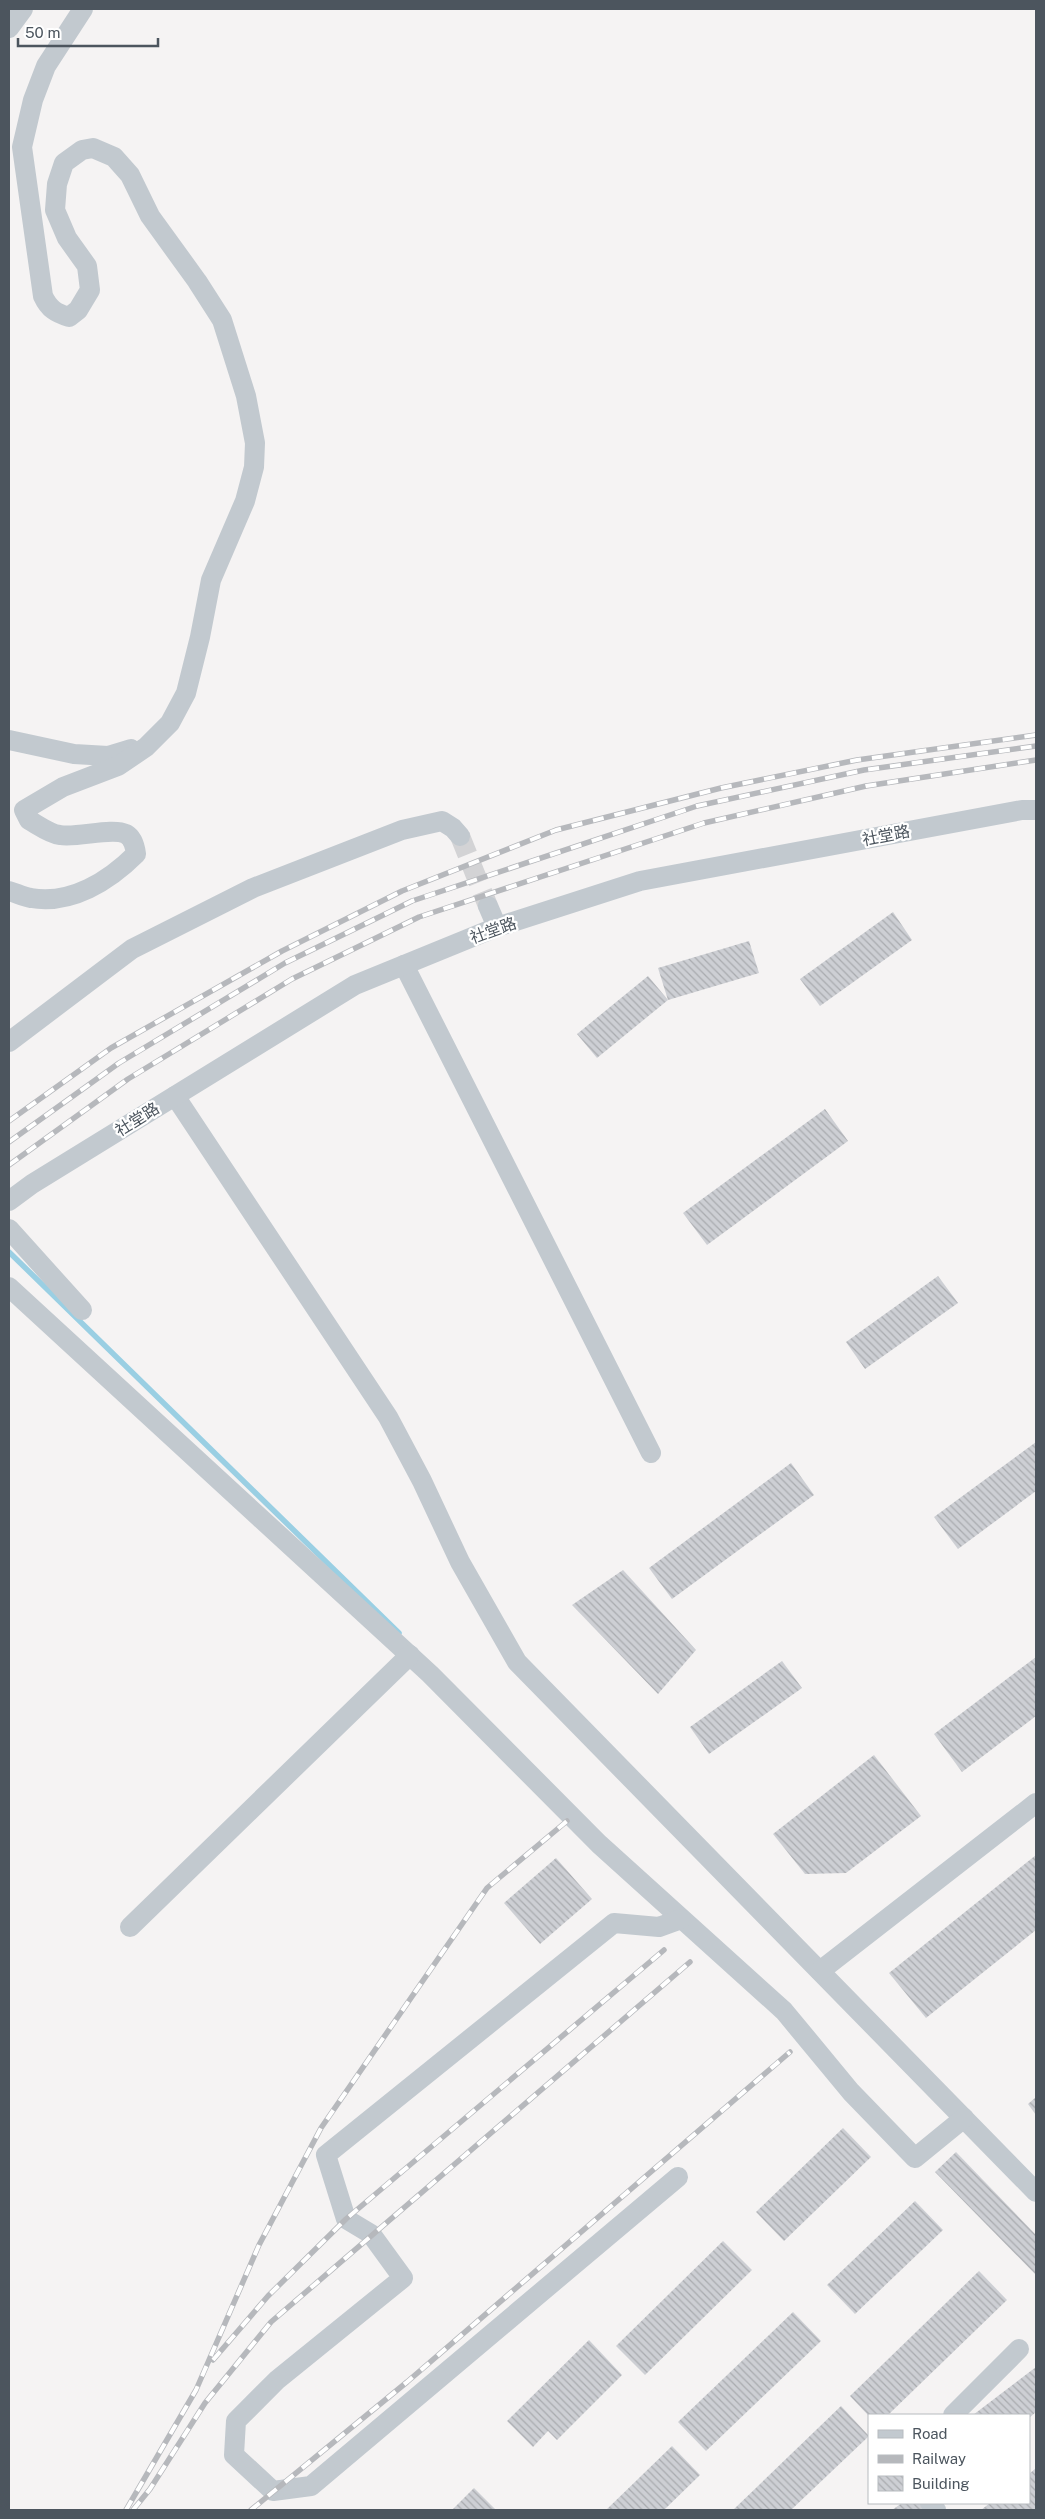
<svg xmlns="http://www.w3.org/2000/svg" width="1045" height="2519" font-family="'Public Sans','Noto Sans SC',sans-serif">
<defs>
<pattern id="building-back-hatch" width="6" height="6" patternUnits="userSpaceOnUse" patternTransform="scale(1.25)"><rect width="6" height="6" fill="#cdcfd4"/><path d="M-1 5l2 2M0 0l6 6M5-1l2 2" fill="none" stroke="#a9abaf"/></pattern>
</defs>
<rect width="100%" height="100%" fill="#f5f3f3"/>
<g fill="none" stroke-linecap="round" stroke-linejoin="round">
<path stroke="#9acfe3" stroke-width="5.5" d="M9,1252L399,1633"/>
</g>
<g fill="url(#building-back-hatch)">
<path d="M893,912L912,940L820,1006L800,979Z"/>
<path d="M749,941L759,973L668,1000L658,968Z"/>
<path d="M648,976L668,1000L597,1058L577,1034Z"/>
<path d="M825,1109L848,1141L707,1245L683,1213Z"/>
<path d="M938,1276L958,1303L865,1369L846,1342Z"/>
<path d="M1036,1442V1491L958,1549L934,1517Z"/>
<path d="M791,1463L814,1495L672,1599L649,1568Z"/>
<path d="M623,1570L696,1650L658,1694L572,1605Z"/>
<path d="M1036,1657V1716L962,1772L934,1734Z"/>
<path d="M782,1661L802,1688L709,1754L690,1727Z"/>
<path d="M874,1755L921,1816L846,1873L805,1874L773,1834Z"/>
<path d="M1036,1855V1930L926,2018L889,1973Z"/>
<path d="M556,1858L592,1899L540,1944L504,1903Z"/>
<path d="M1036,2097V2115L1028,2104Z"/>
<path d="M843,2128L871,2157L784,2241L756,2212Z"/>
<path d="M956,2152L1036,2235V2275L935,2172Z"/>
<path d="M915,2201L943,2230L855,2314L827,2285Z"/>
<path d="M723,2241L752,2270L645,2375L616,2346Z"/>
<path d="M979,2271L1007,2300L888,2415H868L850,2396Z"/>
<path d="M793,2312L821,2341L706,2451L678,2422Z"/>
<path d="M589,2340L622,2375L557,2440L548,2431L533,2447L507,2421Z"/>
<path d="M1036,2367V2412L1029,2418V2415H973Z"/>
<path d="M841,2406L869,2436L791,2510H733Z"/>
<path d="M672,2446L700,2475L664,2510H606Z"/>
<path d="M1036,2468V2510H981L990,2503H1029V2474Z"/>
<path d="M474,2488L496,2510H452Z"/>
<path d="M902,2503H920L925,2510H892Z"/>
</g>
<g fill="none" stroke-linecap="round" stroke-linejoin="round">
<path stroke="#d3d3d5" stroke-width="20" stroke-dasharray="20 10" stroke-linecap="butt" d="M460,836L488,906"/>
<g stroke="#c2c9cf" stroke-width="20">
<path d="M9,28L23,9"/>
<path d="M9,740L74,754L108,756L131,749"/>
<path d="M9,891C16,893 24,897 31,898C71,905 109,881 136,854C135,846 133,838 126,834C112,827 78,838 60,835C50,834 38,825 29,820L24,810L63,787L118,766L146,747L170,723L186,693L200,637L211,580L245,501L254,467L255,443L246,396L222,320L197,281L150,216L130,175L114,157L93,148L82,150L64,163L57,184L55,210L67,238L87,266L90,290L78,310L69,317C56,313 49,309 43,296L22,147L33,100L46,66L83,9"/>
<path d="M488,906L497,927"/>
<path d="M404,965L651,1453"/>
<path d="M9,1042L132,949L253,888L402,830L442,821L453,828L460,836"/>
<path d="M175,1096L388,1417L422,1481L460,1562L517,1662L1036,2192"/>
<path d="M9,1201L32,1184L355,985L497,927L640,881L1022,810H1036"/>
<path d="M9,1229L82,1310"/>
<path d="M9,1287L430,1674L599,1844L784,2011L851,2092L915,2158L964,2118"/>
<path d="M130,1927L410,1655"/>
<path d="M820,1971L1036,1803"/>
<path d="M678,2177L311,2486L273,2491L234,2455L236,2421L277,2380L403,2278L371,2234L346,2219L326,2155L614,1923L659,1927L681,1919"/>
<path d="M953,2415L1019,2349"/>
<path d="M930,2503L936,2510"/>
</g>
<defs>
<g id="rail">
<path d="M9,1121L111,1048L282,951L402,891L556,830L721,788L857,760L1036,735"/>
<path d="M9,1142L119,1063L285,963L412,901L697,806L864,770L1036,746"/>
<path d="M9,1165L128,1079L292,979L419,917L704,823L866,786L1036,760"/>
<path d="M213,2360L268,2296L346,2219L664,1950"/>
<path d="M126,2510L196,2390L259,2245L321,2128L487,1888L567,1821"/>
<path d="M133,2510L150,2489L205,2403L271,2322L690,1962"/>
<path d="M251,2510L407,2382L790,2052"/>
</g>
</defs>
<use href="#rail" stroke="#b6b8bc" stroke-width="5.5"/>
<use href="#rail" stroke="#fff" stroke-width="4" stroke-dasharray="11" stroke-linecap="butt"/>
</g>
<g text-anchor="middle" stroke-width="4.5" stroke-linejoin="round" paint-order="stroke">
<g font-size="16" fill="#4c555e" stroke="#fff">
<text transform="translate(886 835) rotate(-11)" y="6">社堂路</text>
<text transform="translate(493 930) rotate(-20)" y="6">社堂路</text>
<text transform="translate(137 1119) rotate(-32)" y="6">社堂路</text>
</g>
</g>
<rect width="1045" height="2519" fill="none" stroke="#4c555e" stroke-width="20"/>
<rect x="868" y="2414" width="162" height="90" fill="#ffffff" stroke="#b7bbbf"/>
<rect x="878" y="2430" width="25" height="8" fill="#c2c9cf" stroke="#b7bbbf"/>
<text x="912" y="2439" font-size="15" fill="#4c555e">Road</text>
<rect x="878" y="2455" width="25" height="8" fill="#b6b8bc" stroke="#b7bbbf"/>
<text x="912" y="2464" font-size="15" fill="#4c555e">Railway</text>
<rect x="878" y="2476" width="25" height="15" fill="url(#building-back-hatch)" stroke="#b7bbbf"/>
<text x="912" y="2489" font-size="15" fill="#4c555e">Building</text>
<path d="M18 38v8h140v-8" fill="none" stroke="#4c555e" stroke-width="2.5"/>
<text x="25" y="38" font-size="15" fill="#4c555e" stroke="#ffffff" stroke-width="4" paint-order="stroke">50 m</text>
</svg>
